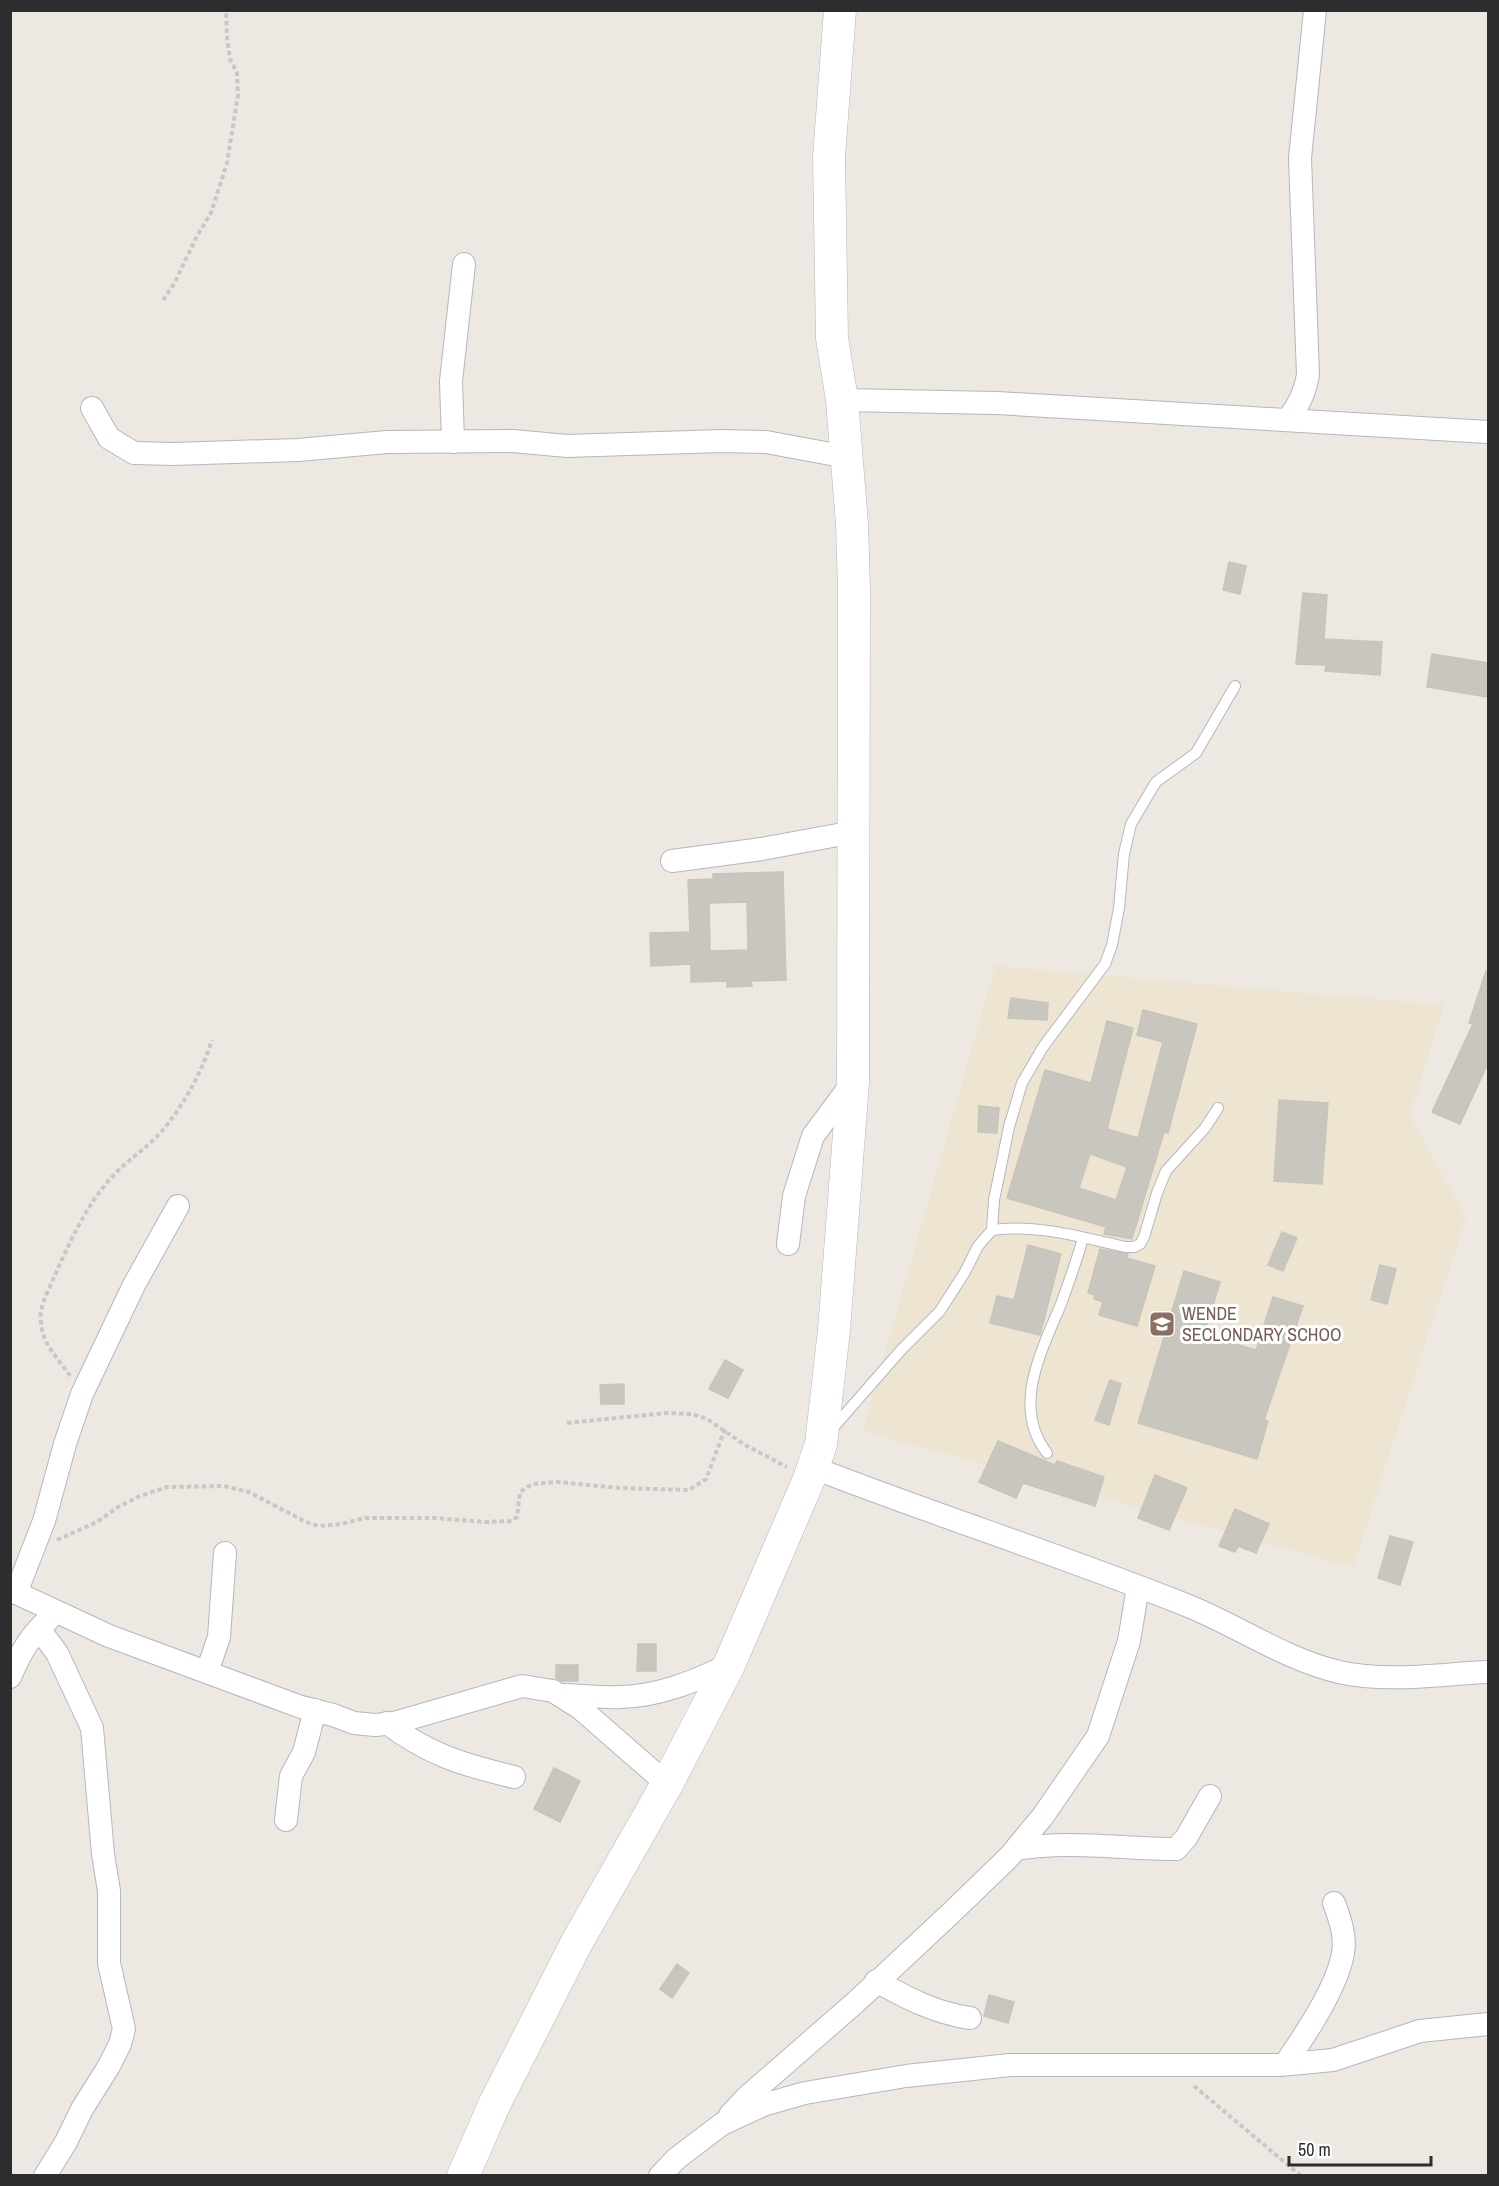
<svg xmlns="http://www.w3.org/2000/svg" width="1499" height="2186" font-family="'Archivo Narrow',sans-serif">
<rect width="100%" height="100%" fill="#ede8e1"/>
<path fill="#ede5d2" d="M995,966L1444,1005L1410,1115L1466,1218L1353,1567L863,1431Z"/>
<g fill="#c9c6bf" stroke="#c9c4ba" stroke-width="1.5" fill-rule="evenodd">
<path d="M1229,562L1246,566L1240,594L1223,590Z"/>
<path d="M1303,593L1327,595L1324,639L1382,642L1380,675L1325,671L1326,665L1296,664Z"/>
<path d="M1432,654L1488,663V697L1427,687Z"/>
<path d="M783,872L786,980L751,981L752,986L727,987V981L691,982V964L651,966L650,933L690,932L688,880L713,879V874ZM747,902L748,950L710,951L709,903Z"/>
<path d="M1486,971L1488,972V1063L1460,1124L1432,1112L1473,1024L1469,1023Z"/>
<path d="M1011,998L1048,1003L1047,1020L1008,1018Z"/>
<path d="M1143,1010L1197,1024L1168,1133L1164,1132L1132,1239L1104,1234L1106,1227L1007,1198L1045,1070L1091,1083L1107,1021L1133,1028L1107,1129L1138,1138L1163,1042L1137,1035ZM1090,1154L1127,1167L1116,1200L1079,1188Z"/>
<path d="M1279,1100L1328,1103L1322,1184L1274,1181Z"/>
<path d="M979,1106L999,1108L997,1133L978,1132Z"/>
<path d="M1282,1232L1297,1238L1283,1271L1268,1265Z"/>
<path d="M1028,1245L1061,1254L1040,1335L990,1323L997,1296L1014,1300Z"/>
<path d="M1100,1249L1128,1254L1127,1258L1155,1266L1137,1326L1099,1315L1103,1302L1094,1299L1095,1295L1088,1293Z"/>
<path d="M1380,1265L1396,1269L1387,1304L1371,1300Z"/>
<path d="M1184,1271L1220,1282L1204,1335L1256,1350L1273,1297L1303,1306L1264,1420L1268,1421L1257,1459L1138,1423Z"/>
<path d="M725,1360L743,1370L728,1398L709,1389Z"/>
<path d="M1110,1380L1121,1384L1109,1425L1095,1420Z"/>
<path d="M624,1384V1404H601L600,1385Z"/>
<path d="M998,1441L1055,1465L1057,1461L1104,1477L1095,1506L1023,1483L1016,1498L979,1482Z"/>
<path d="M1155,1475L1187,1488L1169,1530L1138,1518Z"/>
<path d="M1235,1509L1269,1524L1256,1553L1238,1546L1235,1552L1219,1546Z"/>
<path d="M1390,1536L1413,1542L1400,1585L1378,1578Z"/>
<path d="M638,1644H656V1671H637Z"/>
<path d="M556,1665H578V1681H562L556,1678Z"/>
<path d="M554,1768L580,1781L560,1822L534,1809Z"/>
<path d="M677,1964L689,1973L672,1998L660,1989Z"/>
<path d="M989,1995L1014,2002L1008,2023L984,2016Z"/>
</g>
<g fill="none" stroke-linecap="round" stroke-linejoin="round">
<defs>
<g id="lane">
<path d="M992,1230L994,1200L1009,1127L1022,1083L1043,1047L1105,964L1112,945L1119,908L1124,854L1131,824L1156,782L1196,753L1235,686"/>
<path d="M832,1429L902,1349L940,1311L965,1272L978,1246L992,1230C1036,1224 1082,1237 1125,1247H1134L1140,1244L1144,1237L1157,1193L1166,1171L1205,1128L1218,1108"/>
<path d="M1047,1453C1011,1407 1042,1350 1061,1304C1069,1282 1077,1260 1083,1238"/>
</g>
<g id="street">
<path d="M842,400L997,403L1488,432"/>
<path d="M92,408L109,438L134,453L173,454L298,450L387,442L513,441L567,446L721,441L766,442L847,457"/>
<path d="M1287,420C1299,406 1305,393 1308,375L1300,158L1315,10"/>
<path d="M453,442L451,381L464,264"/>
<path d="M672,861L762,849L854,832"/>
<path d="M788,1244L794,1196L813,1136L853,1082"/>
<path d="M814,1468C935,1515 1060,1555 1181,1603C1234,1623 1283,1659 1339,1672C1387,1683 1440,1674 1488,1672"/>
<path d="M10,1590L109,1636L301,1707L333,1715L354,1723L375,1725L394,1723L522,1686L553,1691L580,1708L667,1784"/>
<path d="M16,1593L44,1521L65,1444L82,1394L134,1285L178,1206"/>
<path d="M39,1629L57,1653L92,1728L103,1854L109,1891V1963L124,2029L120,2044L109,2066L82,2109L66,2142L45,2176"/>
<path d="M207,1672L219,1637L225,1553"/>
<path d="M10,1677C21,1652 29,1637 49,1619"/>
<path d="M560,1695C581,1695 601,1698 621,1697C660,1696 695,1681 729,1665"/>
<path d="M387,1723C429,1755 464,1765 514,1777"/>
<path d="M286,1820L291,1776L304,1752L315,1710"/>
<path d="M1016,1849C1069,1840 1122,1849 1176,1849L1186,1838L1210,1796"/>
<path d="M876,1981C907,1998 935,2013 970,2018"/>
<path d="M1285,2064C1305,2035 1337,1988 1343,1953C1346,1936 1340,1919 1334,1903"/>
<path d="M730,2115L747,2097L857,2001L951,1913L1009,1857L1043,1816L1098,1736L1129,1641L1138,1587"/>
<path d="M660,2176L676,2159L722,2124L763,2105L805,2093L906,2076L1010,2065H1280L1333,2060L1420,2031L1488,2024"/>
</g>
<path id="secondary" d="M463,2176L495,2103L577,1942L667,1784L729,1665L809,1479L821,1444L834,1330L853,1082L854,590L852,524L842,400L832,338L829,157L840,10"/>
</defs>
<use href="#lane" stroke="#b4b7bf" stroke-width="12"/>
<use href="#street" stroke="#b4b7bf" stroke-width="24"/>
<use href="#secondary" stroke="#b4b7bf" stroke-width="33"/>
<g stroke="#c8c8c8" stroke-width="4" stroke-dasharray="4.5 3" stroke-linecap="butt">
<path d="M163,300L174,284L197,236L211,213L227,163L238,95L237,73L230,59L227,38L226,10"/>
<path d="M70,1376C61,1362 48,1350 43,1334C41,1328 40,1317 41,1311C43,1300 50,1287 54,1277C70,1242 85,1207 111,1178C129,1158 151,1146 167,1125C187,1099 202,1071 212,1040"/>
<path d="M567,1423L667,1413L693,1414L707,1419L745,1445L787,1467"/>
<path d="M57,1540L97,1522L118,1507L140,1496L167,1487L223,1486L249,1492L306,1522L319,1526L341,1524L365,1518H434L486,1522L512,1521L517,1517L520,1492L532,1484L557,1482L620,1488L689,1490L706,1479L725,1429"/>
<path d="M1194,2086L1301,2176"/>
</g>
<use href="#lane" stroke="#fff" stroke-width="10"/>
<use href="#street" stroke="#fff" stroke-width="22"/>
<use href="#secondary" stroke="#fff" stroke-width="32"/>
</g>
<defs>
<symbol id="school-square" viewBox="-11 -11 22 22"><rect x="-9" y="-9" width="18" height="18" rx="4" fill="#8d6e63" stroke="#fff"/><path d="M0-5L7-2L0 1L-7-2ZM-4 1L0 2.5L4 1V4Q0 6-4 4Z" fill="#fff"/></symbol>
</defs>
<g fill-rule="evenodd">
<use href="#school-square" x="1147" y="1309" width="30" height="30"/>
</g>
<g text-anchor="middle" stroke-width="6" stroke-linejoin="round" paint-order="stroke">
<g font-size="18" fill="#785e54" stroke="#fff" text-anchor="start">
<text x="1182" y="1320">WENDE<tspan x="1182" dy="21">SECLONDARY SCHOO</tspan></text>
</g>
</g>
<rect width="1499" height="2186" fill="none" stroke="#2d2d2d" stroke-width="24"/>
<path d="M1289 2156v9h142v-9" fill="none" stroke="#2d2d2d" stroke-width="3"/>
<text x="1298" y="2156" font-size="18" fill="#2d2d2d" stroke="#ffffff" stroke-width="4.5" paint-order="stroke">50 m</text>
</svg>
